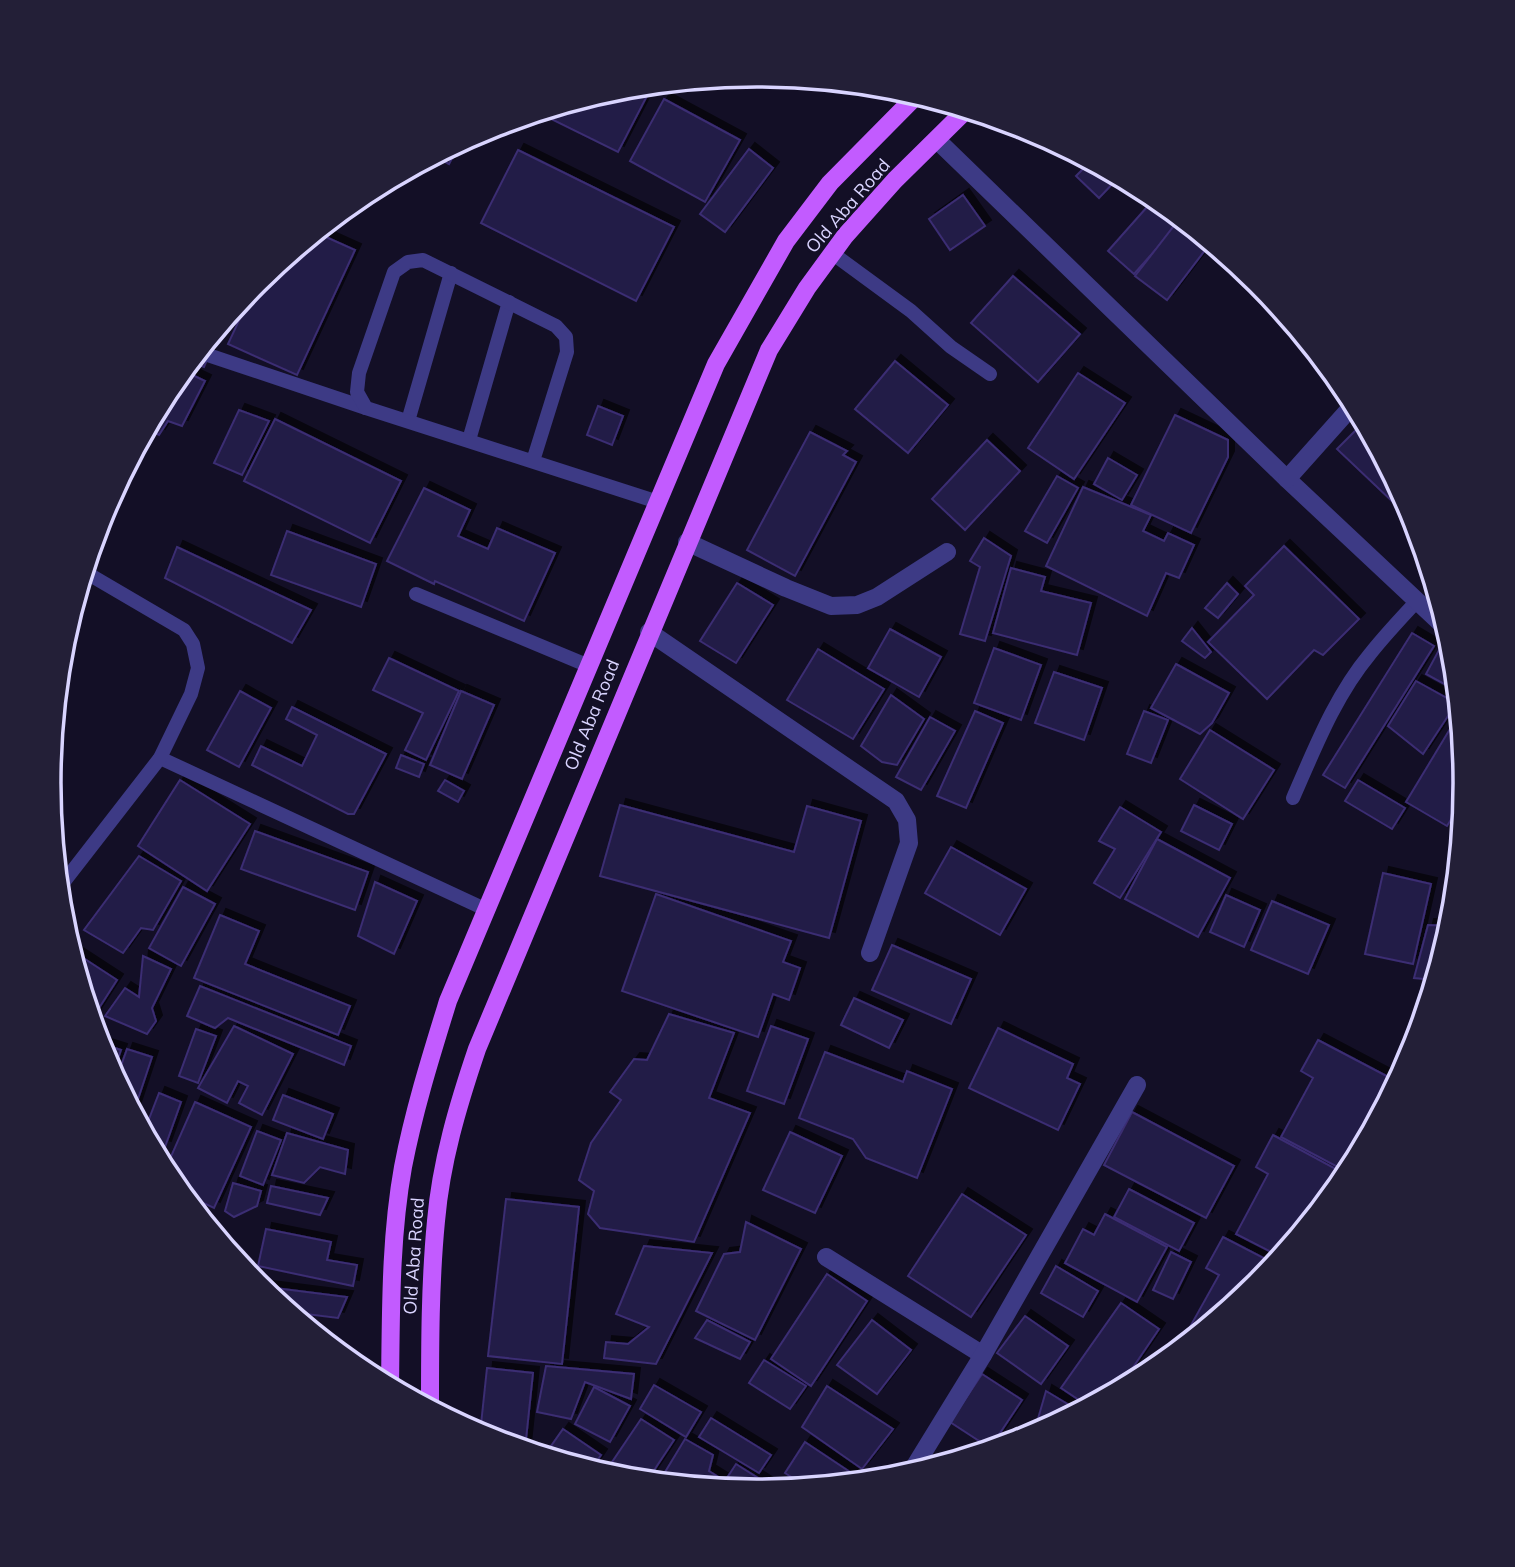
<svg xmlns="http://www.w3.org/2000/svg" width="1515" height="1567" font-family="Mulish,sans-serif">
<defs>
<filter id="shadow"><feDropShadow dx="6" dy="-6" stdDeviation="0" flood-color="#0009"/></filter>
</defs>
<rect width="100%" height="100%" fill="#130f26"/>
<g fill="#241b47" stroke="#3b2d73" stroke-width="2" filter="url(#shadow)">
<path d="M639,87L649,92L618,152L539,113L620,89Z"/>
<path d="M664,99L740,140L705,202L630,161Z"/>
<path d="M460,143L449,164L435,156Z"/>
<path d="M749,149L773,168L725,232L700,214Z"/>
<path d="M518,150L674,227L636,301L481,223Z"/>
<path d="M1090,162L1119,177L1099,198L1076,176Z"/>
<path d="M963,195L985,226L950,250L929,219Z"/>
<path d="M1155,198L1182,220L1134,274L1108,251Z"/>
<path d="M1180,218L1229,259L1228,261L1209,245L1167,300L1135,276Z"/>
<path d="M317,233L355,250L297,375L228,344L256,284Z"/>
<path d="M1013,276L1080,334L1038,382L971,323Z"/>
<path d="M221,326L204,367L191,362Z"/>
<path d="M895,361L948,405L908,453L855,409Z"/>
<path d="M184,371L205,381L182,426L168,421L159,435L147,429L169,390Z"/>
<path d="M1078,373L1125,403L1074,479L1028,448Z"/>
<path d="M598,406L623,416L612,445L587,435Z"/>
<path d="M239,410L269,421L242,475L214,463Z"/>
<path d="M1175,415L1228,440V457L1191,533L1131,505Z"/>
<path d="M275,419L401,481L370,543L244,481Z"/>
<path d="M1364,422L1412,513L1415,523L1337,449Z"/>
<path d="M810,432L847,451L843,455L856,462L795,576L747,550Z"/>
<path d="M987,440L1020,471L965,530L932,499Z"/>
<path d="M1108,458L1137,475L1122,500L1094,484Z"/>
<path d="M1057,476L1078,488L1047,543L1025,531Z"/>
<path d="M1083,487L1151,515L1143,531L1164,541L1168,533L1194,545L1179,578L1166,573L1147,616L1046,566Z"/>
<path d="M424,488L470,510L458,536L488,549L497,528L555,553L524,621L435,581L434,584L387,561Z"/>
<path d="M287,531L376,564L361,607L271,575Z"/>
<path d="M984,538L1011,556L985,641L960,634L980,567L970,561Z"/>
<path d="M1284,546L1359,619L1323,655L1314,650L1267,699L1208,642L1254,595L1245,586Z"/>
<path d="M177,547L311,610L292,643L165,578Z"/>
<path d="M1011,568L1045,577L1041,591L1091,603L1077,655L993,633Z"/>
<path d="M737,583L773,605L736,663L700,641Z"/>
<path d="M1227,583L1238,594L1218,618L1205,608Z"/>
<path d="M1192,628L1211,652L1205,658L1182,641Z"/>
<path d="M890,629L941,657L919,697L868,668Z"/>
<path d="M1412,633L1434,646L1345,788L1323,775Z"/>
<path d="M994,648L1041,665L1021,720L974,703Z"/>
<path d="M818,649L884,689L853,739L787,700Z"/>
<path d="M1439,650L1454,658L1457,691L1426,674Z"/>
<path d="M389,658L459,691L426,760L405,750L423,713L373,690Z"/>
<path d="M1176,664L1229,693L1212,723L1200,734L1151,708Z"/>
<path d="M1054,672L1102,688L1084,740L1035,723Z"/>
<path d="M1416,681L1452,701L1448,708L1450,713L1423,754L1388,726Z"/>
<path d="M240,691L271,708L239,767L207,750Z"/>
<path d="M461,691L494,705L462,779L430,765Z"/>
<path d="M891,695L924,719L897,765L882,762L861,746Z"/>
<path d="M292,707L386,754L354,814H348L252,765L261,746L302,766L317,735L286,719Z"/>
<path d="M975,711L1003,723L966,808L937,796Z"/>
<path d="M1144,711L1168,720L1151,763L1127,754Z"/>
<path d="M1459,714L1466,784L1465,797L1447,826L1406,802Z"/>
<path d="M930,717L955,731L921,790L896,777Z"/>
<path d="M1210,730L1274,770L1243,819L1180,779Z"/>
<path d="M401,755L424,764L419,777L396,768Z"/>
<path d="M180,780L250,824L207,891L138,846Z"/>
<path d="M445,780L464,791L458,802L438,791Z"/>
<path d="M1358,780L1405,808L1392,829L1345,801Z"/>
<path d="M620,805L794,852L807,806L861,821L829,938L600,876Z"/>
<path d="M1194,805L1232,824L1219,850L1181,831Z"/>
<path d="M1120,807L1161,832L1120,898L1094,883L1115,849L1099,841Z"/>
<path d="M255,831L368,872L355,910L241,869Z"/>
<path d="M1157,839L1230,878L1198,937L1125,899Z"/>
<path d="M951,847L1026,889L1000,935L925,893Z"/>
<path d="M139,856L181,881L153,930L141,928L123,953L84,930Z"/>
<path d="M1383,873L1431,884L1413,964L1365,954Z"/>
<path d="M375,882L417,901L394,954L358,936Z"/>
<path d="M183,887L215,904L181,966L149,948Z"/>
<path d="M656,894L791,941L783,962L800,968L789,1000L773,994L758,1037L622,991Z"/>
<path d="M1226,895L1260,910L1244,947L1210,932Z"/>
<path d="M1272,901L1329,925L1308,974L1251,950Z"/>
<path d="M220,915L259,931L245,964L350,1006L338,1035L194,978Z"/>
<path d="M1428,925L1451,926L1435,980L1414,978Z"/>
<path d="M892,945L971,979L951,1024L872,990Z"/>
<path d="M71,950L117,980L92,1019Z"/>
<path d="M143,956L171,969L152,1008L156,1021L147,1034L105,1016L125,988L139,997Z"/>
<path d="M200,986L351,1046L344,1065L228,1018L215,1028L187,1016Z"/>
<path d="M854,998L903,1020L889,1048L841,1025Z"/>
<path d="M669,1014L734,1033L709,1098L750,1113L694,1242L600,1228L588,1214L594,1191L579,1180L591,1143L621,1100L610,1092L634,1059L647,1060Z"/>
<path d="M234,1026L293,1054L262,1115L239,1103L248,1086L238,1081L227,1103L198,1088Z"/>
<path d="M771,1026L808,1039L784,1104L747,1091Z"/>
<path d="M998,1028L1073,1064L1067,1078L1080,1084L1058,1130L969,1088Z"/>
<path d="M196,1029L216,1036L198,1083L179,1076Z"/>
<path d="M1318,1040L1396,1081L1388,1094L1389,1098L1349,1173L1281,1137L1313,1078L1301,1071Z"/>
<path d="M99,1043L121,1050L113,1073L103,1054Z"/>
<path d="M127,1049L152,1057L135,1108L131,1107L116,1080Z"/>
<path d="M825,1052L903,1082L907,1071L952,1089L917,1178L866,1158L853,1139L799,1118Z"/>
<path d="M159,1093L181,1102L165,1147L149,1141L144,1132Z"/>
<path d="M283,1095L333,1114L323,1139L273,1120Z"/>
<path d="M195,1102L251,1127L214,1208L182,1193L165,1170Z"/>
<path d="M1132,1112L1234,1166L1206,1218L1104,1165Z"/>
<path d="M257,1131L281,1140L263,1185L240,1176Z"/>
<path d="M790,1132L842,1156L815,1213L763,1190Z"/>
<path d="M287,1133L348,1150L345,1174L320,1167L304,1183L272,1175Z"/>
<path d="M1273,1135L1347,1175L1281,1257L1236,1234L1268,1174L1256,1167Z"/>
<path d="M233,1183L261,1191L257,1206L234,1217L225,1211Z"/>
<path d="M271,1186L328,1198L320,1215L267,1203Z"/>
<path d="M1129,1189L1194,1223L1179,1251L1114,1217Z"/>
<path d="M962,1194L1026,1235L971,1317L908,1276Z"/>
<path d="M506,1199L579,1207L562,1364L488,1356Z"/>
<path d="M1105,1214L1167,1247L1137,1302L1065,1263L1083,1229L1094,1235Z"/>
<path d="M746,1222L801,1249L755,1340L696,1311L724,1254L740,1252Z"/>
<path d="M266,1229L331,1242L327,1260L357,1265L353,1286L258,1266Z"/>
<path d="M1223,1237L1275,1264L1258,1285L1193,1338L1186,1334L1219,1275L1206,1268Z"/>
<path d="M644,1246L712,1253L656,1364L604,1358L606,1342L628,1344L649,1327L616,1314Z"/>
<path d="M1171,1252L1191,1262L1173,1299L1153,1290Z"/>
<path d="M1056,1266L1098,1291L1083,1317L1041,1293Z"/>
<path d="M827,1274L867,1301L811,1386L771,1359Z"/>
<path d="M267,1287L347,1297L338,1318L290,1312L266,1293Z"/>
<path d="M1121,1303L1159,1329L1117,1391L1088,1406L1061,1388Z"/>
<path d="M1025,1316L1068,1346L1041,1384L997,1353Z"/>
<path d="M707,1320L750,1342L740,1359L695,1338Z"/>
<path d="M872,1320L911,1350L877,1394L837,1365Z"/>
<path d="M1177,1338L1187,1344L1163,1363Z"/>
<path d="M764,1360L806,1386L790,1409L749,1383Z"/>
<path d="M546,1366L634,1374L631,1399L585,1382L571,1419L537,1412Z"/>
<path d="M487,1368L533,1373L525,1449L480,1434Z"/>
<path d="M982,1374L1022,1400L990,1448L950,1422Z"/>
<path d="M654,1385L701,1412L686,1437L640,1409Z"/>
<path d="M827,1386L893,1429L862,1469L802,1427Z"/>
<path d="M594,1387L630,1406L610,1442L575,1424Z"/>
<path d="M1046,1391L1079,1411L1033,1436Z"/>
<path d="M711,1418L771,1455L759,1473L699,1437Z"/>
<path d="M641,1419L674,1440L647,1481L619,1478L604,1474Z"/>
<path d="M563,1429L601,1455L591,1470L544,1456Z"/>
<path d="M685,1439L713,1455L709,1471L725,1481L736,1464L766,1483L760,1492L659,1482Z"/>
<path d="M805,1442L859,1478L856,1482L807,1487L785,1473Z"/>
</g>
<g fill="none" stroke-linecap="round" stroke-linejoin="round">
<g stroke="#3d3a85" stroke-width="14">
<path d="M832,253L911,311L951,347L990,374"/>
<path d="M199,352L366,408"/>
<path d="M408,421L451,273"/>
<path d="M469,440L509,302"/>
<path d="M533,461L567,352L566,337L556,326L423,260L408,262L394,272L359,373L357,392L366,408L658,502"/>
<path d="M416,594L589,666"/>
<path d="M160,758L487,910"/>
<path d="M1293,798C1315,748 1335,696 1370,654C1385,635 1401,618 1417,601"/>
<path d="M59,885L63,883L160,758L191,694L198,668L193,644L184,630L85,572"/>
</g>
<g stroke="#3d3a85" stroke-width="18">
<path d="M937,140L1287,479L1448,630"/>
<path d="M1287,479L1354,404"/>
<path d="M687,542L786,588L831,606L857,605L877,597L947,552"/>
<path d="M649,632L896,801L907,820L909,843L870,953"/>
<path d="M826,1257L983,1355"/>
<path d="M910,1474L983,1355L1137,1085"/>
</g>
<g stroke="#c25bff" stroke-width="18">
<path d="M390,1387C391,1314 390,1239 403,1167C414,1110 431,1056 448,1001L716,364L786,241L830,183L917,95"/>
<path d="M430,1408C430,1345 430,1283 436,1221C441,1162 458,1105 477,1049L769,350L807,288L845,236L895,180L966,110"/>
</g>
</g>
<g text-anchor="middle" stroke-width="5" stroke-linejoin="round" paint-order="stroke">
<g font-size="18" fill="#d9d4ff" stroke="#130f26">
<text transform="translate(848 206) rotate(-49)" y="6">Old Aba Road</text>
<text transform="translate(592 715) rotate(-68)" y="6">Old Aba Road</text>
<text transform="translate(414 1256) rotate(-86)" y="6">Old Aba Road</text>
</g>
</g>
<path d="M0 0H1515V1567H0ZM61 783a696 696 0 1 1 1392 0a696 696 0 1 1-1392 0Z" fill="#231f37" fill-rule="evenodd"/>
<path fill="none" stroke="#d9d4ff" stroke-width="3.5" d="M61 783a696 696 0 1 1 1392 0a696 696 0 1 1-1392 0Z"/>
</svg>
